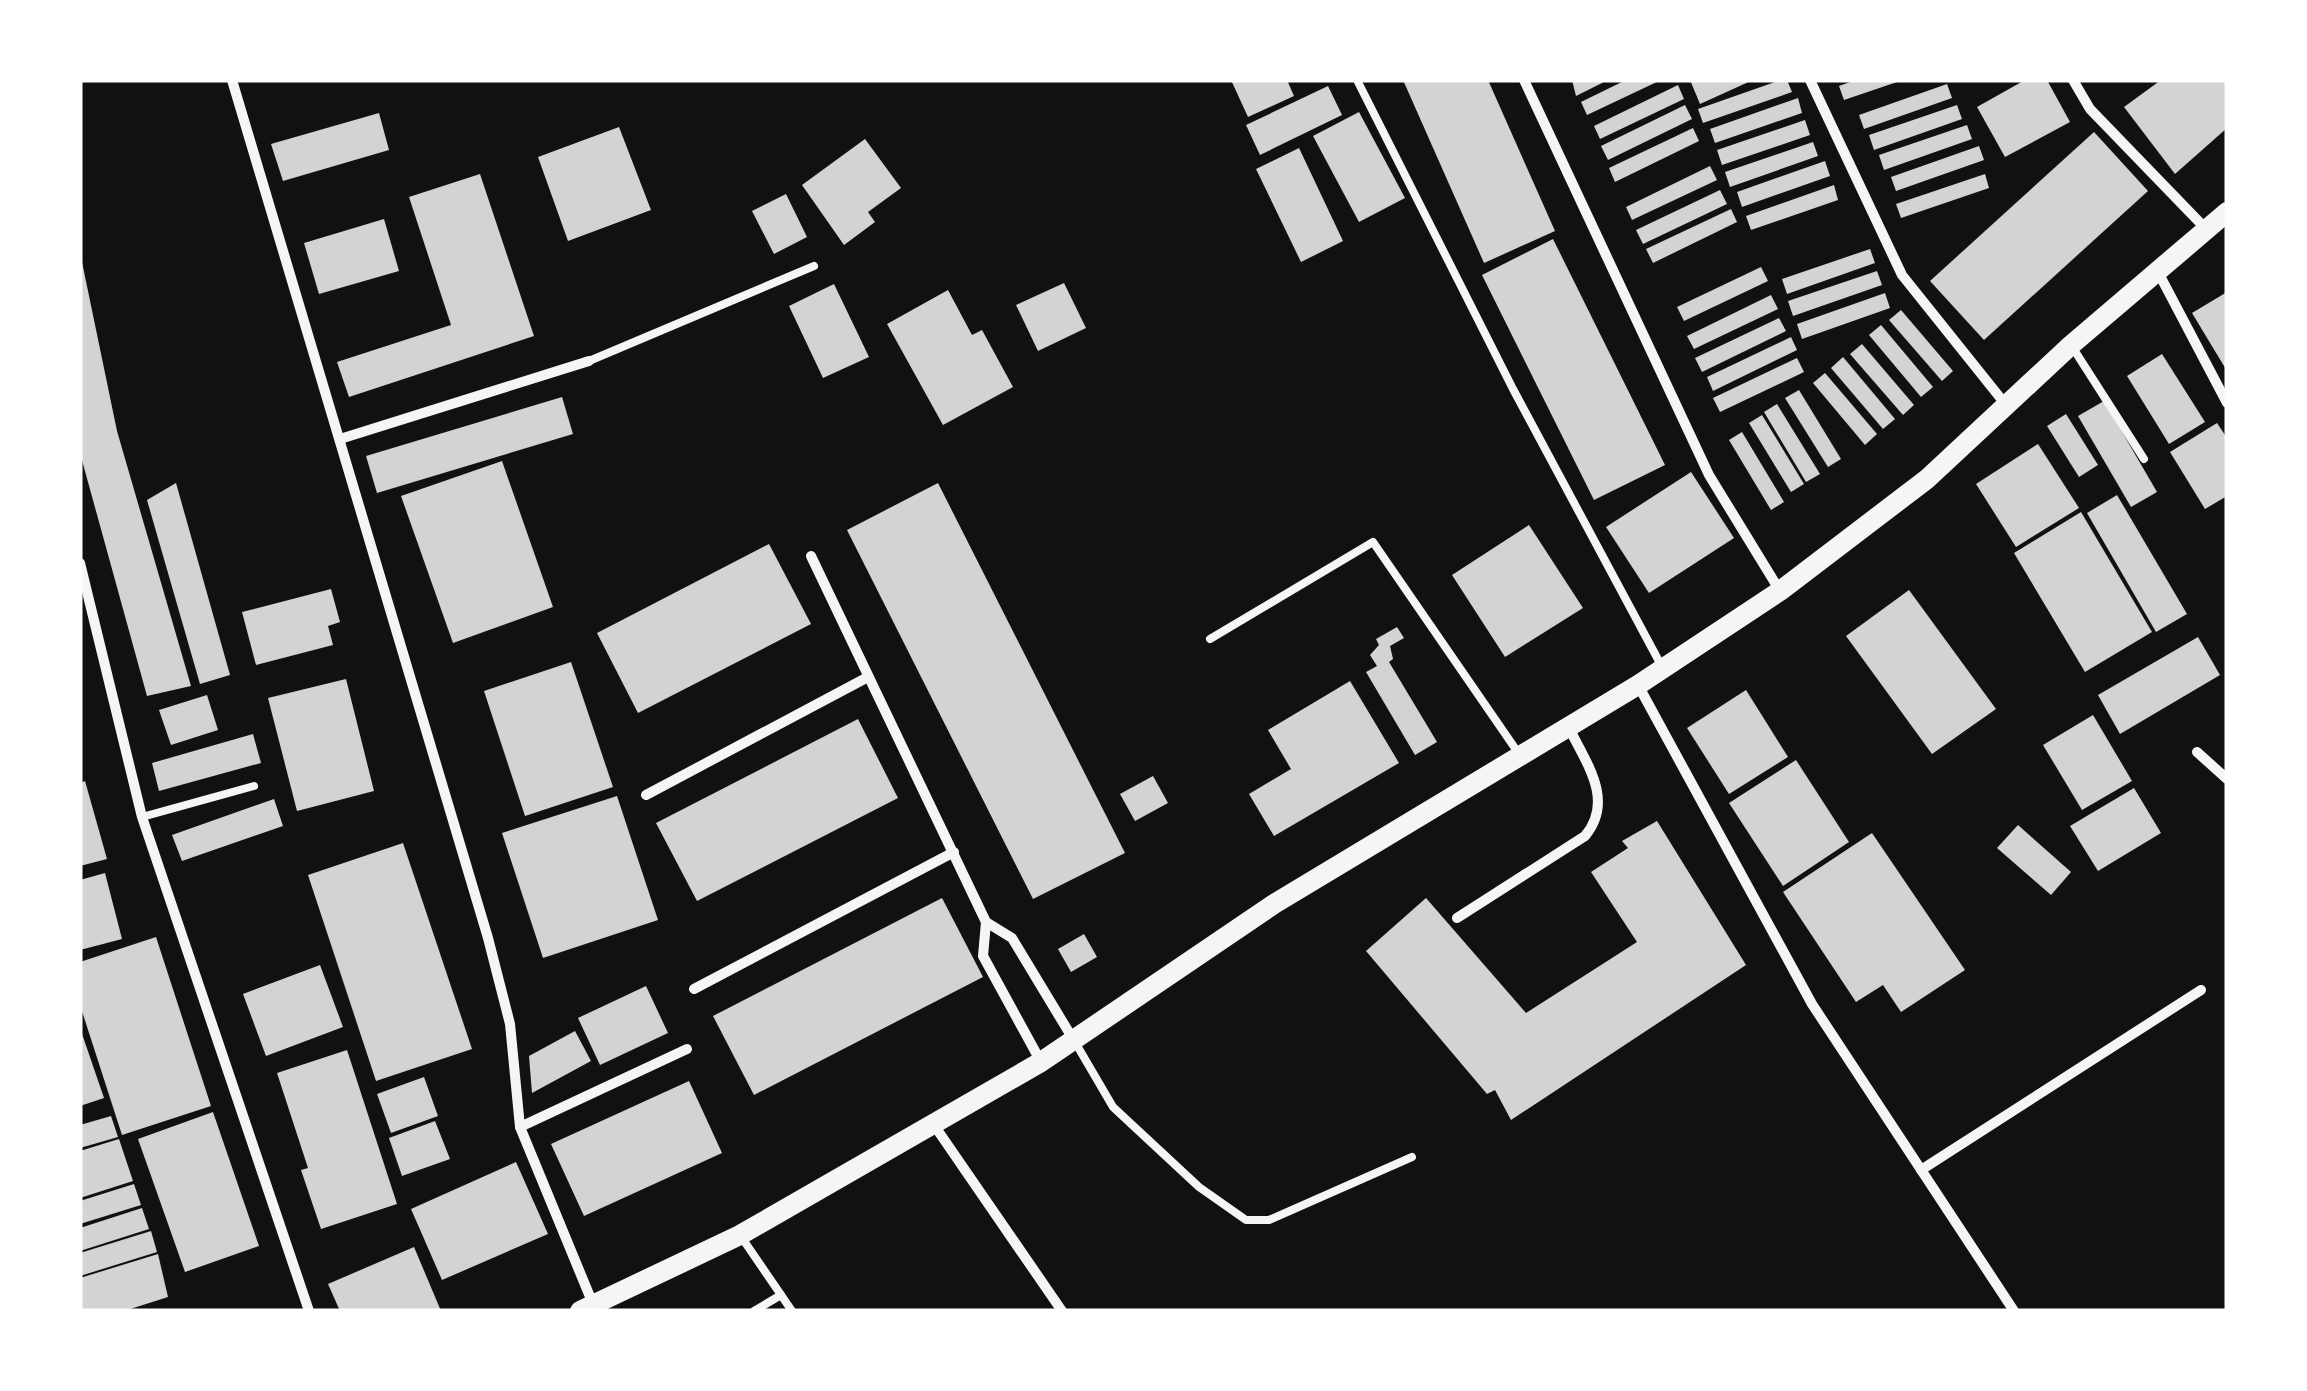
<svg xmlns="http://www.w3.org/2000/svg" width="2307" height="1391" font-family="'Noto Sans',sans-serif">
<rect width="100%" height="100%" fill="#111"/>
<g fill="#d3d3d3">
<path d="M1231,80H1287L1294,96L1248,117Z"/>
<path d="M1403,80H1488L1555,231L1484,263Z"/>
<path d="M1572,80H1608L1576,96Z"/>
<path d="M1626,80H1661L1587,115L1581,102Z"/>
<path d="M1690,80H1753L1700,104Z"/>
<path d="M1781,80H1787L1792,92L1703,123L1698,109Z"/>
<path d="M1856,80H1900V81L1844,100L1839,86Z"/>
<path d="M2025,80H2047L2070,122L2005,157L1977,107Z"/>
<path d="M2161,80H2227V128L2175,174L2124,107Z"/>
<path d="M1947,84L1952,98L1864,129L1859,115Z"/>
<path d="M1678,85L1684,99L1600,139L1594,126Z"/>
<path d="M1328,86L1342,115L1260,155L1246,125Z"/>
<path d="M1798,98L1802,113L1715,143L1710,129Z"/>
<path d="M1685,105L1692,119L1608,160L1601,146Z"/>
<path d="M1957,105L1962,119L1874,150L1869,135Z"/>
<path d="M1359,112L1405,198L1359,222L1313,136Z"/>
<path d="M379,113L389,150L283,181L271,144Z"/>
<path d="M1805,120L1810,135L1722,165L1717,150Z"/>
<path d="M1967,125L1972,139L1884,170L1879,155Z"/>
<path d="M619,127L651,210L568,241L538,157Z"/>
<path d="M1693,128L1699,141L1615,182L1609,168Z"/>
<path d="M2094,132L2148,191L1984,340L1930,281Z"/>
<path d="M865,139L901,188L868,212L875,222L844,245L802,185Z"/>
<path d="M1813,142L1818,156L1730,187L1725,172Z"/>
<path d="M1979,146L1984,160L1896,191L1891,177Z"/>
<path d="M1299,148L1343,241L1301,262L1256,169Z"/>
<path d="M1825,161L1830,176L1742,207L1737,192Z"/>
<path d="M1710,166L1717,180L1632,220L1626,207Z"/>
<path d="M480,174L534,336L349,397L337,362L451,325L409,197Z"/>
<path d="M1985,174L1989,188L1901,218L1896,204Z"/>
<path d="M1834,185L1838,200L1751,230L1746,216Z"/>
<path d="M1720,190L1727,204L1643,244L1636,230Z"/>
<path d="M786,194L807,237L774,254L752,211Z"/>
<path d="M1731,209L1737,222L1653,263L1646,249Z"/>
<path d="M384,219L399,271L319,294L304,243Z"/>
<path d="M1553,239L1665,465L1594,500L1482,275Z"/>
<path d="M1870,249L1875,263L1787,294L1782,279Z"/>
<path d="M82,262L117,431L191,686L147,696L80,453Z"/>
<path d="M1761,267L1768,281L1684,321L1677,307Z"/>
<path d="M1877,271L1882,285L1793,316L1788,301Z"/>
<path d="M1064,283L1086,328L1038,351L1016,305Z"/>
<path d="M834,284L869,357L823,378L789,306Z"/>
<path d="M948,290L972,335L982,330L1013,387L943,425L887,324Z"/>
<path d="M2227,292V371L2192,313Z"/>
<path d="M1885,293L1890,308L1802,339L1797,324Z"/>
<path d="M1771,295L1778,309L1694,349L1687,336Z"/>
<path d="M1901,310L1953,371L1942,381L1889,320Z"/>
<path d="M1779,318L1786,331L1702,372L1695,358Z"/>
<path d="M1881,325L1933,387L1921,397L1869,335Z"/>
<path d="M1791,337L1797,350L1713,391L1707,377Z"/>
<path d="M1862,344L1914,405L1903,415L1850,354Z"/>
<path d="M2162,354L2205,422L2169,444L2127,376Z"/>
<path d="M1843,357L1895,419L1883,429L1831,368Z"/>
<path d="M1797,358L1804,372L1720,412L1713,398Z"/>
<path d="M1825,373L1877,434L1865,445L1813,383Z"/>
<path d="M1799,390L1841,459L1828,467L1785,398Z"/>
<path d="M562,397L573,434L377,493L366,456Z"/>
<path d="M2104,401L2157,492L2131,507L2078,416Z"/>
<path d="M1777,404L1820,474L1806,482L1764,412Z"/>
<path d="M2066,414L2098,465L2079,477L2047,426Z"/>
<path d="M1762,415L1804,484L1791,492L1749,423Z"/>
<path d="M2217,423L2227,438V496L2205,509L2170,452Z"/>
<path d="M1742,432L1784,502L1771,510L1729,440Z"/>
<path d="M2038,444L2079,508L2016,547L1976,484Z"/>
<path d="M502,461L553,607L453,643L401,496Z"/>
<path d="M1691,472L1734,538L1649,593L1606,527Z"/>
<path d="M176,483L230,675L200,684L147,500Z"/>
<path d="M938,483L1125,853L1033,899L847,530Z"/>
<path d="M2117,495L2187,614L2156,632L2087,513Z"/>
<path d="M2081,512L2152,632L2085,672L2014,553Z"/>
<path d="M1529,525L1583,608L1505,657L1452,575Z"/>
<path d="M769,544L811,624L638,713L597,633Z"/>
<path d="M331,589L340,622L328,626L333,645L256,665L242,612Z"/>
<path d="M1909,590L1996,709L1932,754L1846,636Z"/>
<path d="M1397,627L1404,638L1390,646L1393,659L1389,662L1437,742L1415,755L1366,672L1377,666L1370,655L1379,645L1376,639Z"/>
<path d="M2198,637L2220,675L2120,734L2098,695Z"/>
<path d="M571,662L613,787L525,816L484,691Z"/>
<path d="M346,679L374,791L297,811L268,698Z"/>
<path d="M1350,681L1399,763L1274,836L1249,794L1291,769L1268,730Z"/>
<path d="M1746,690L1788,757L1729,794L1687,728Z"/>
<path d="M207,695L218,730L171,745L159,710Z"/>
<path d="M2093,715L2132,781L2082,810L2043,745Z"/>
<path d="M858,719L898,798L697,901L656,823Z"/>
<path d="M253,734L261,763L159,791L152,763Z"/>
<path d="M1796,760L1849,842L1783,886L1729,803Z"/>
<path d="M1153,776L1168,803L1135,821L1120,794Z"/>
<path d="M85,781L107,859L80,866V783Z"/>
<path d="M2134,788L2161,833L2098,871L2070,826Z"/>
<path d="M617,796L658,920L543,958L502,833Z"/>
<path d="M274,799L283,826L182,861L172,835Z"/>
<path d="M1657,821L1746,965L1511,1120L1495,1090L1487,1094L1366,951L1426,898L1526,1013L1637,942L1591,872L1628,848L1622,841Z"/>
<path d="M2018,825L2071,872L2051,895L1997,848Z"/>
<path d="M1872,833L1965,970L1901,1012L1883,985L1856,1002L1783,892Z"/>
<path d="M403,843L472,1049L376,1081L308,875Z"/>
<path d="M105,873L122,939L80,950V880Z"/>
<path d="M942,898L983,977L754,1095L713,1016Z"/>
<path d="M1084,934L1097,957L1071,972L1058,949Z"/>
<path d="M156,937L211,1106L122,1135L80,1005V962Z"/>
<path d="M320,965L343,1027L266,1056L243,994Z"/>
<path d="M646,986L668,1033L600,1065L578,1018Z"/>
<path d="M80,1028L104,1098L80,1106Z"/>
<path d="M575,1031L591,1061L532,1093L529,1056Z"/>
<path d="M347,1050L397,1204L321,1229L301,1170L308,1168L277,1073Z"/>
<path d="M424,1077L438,1116L391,1133L377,1094Z"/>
<path d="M689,1081L722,1153L584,1216L551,1144Z"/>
<path d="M213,1112L259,1246L185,1272L138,1139Z"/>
<path d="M111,1116L118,1137L80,1148V1125Z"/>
<path d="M435,1121L450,1159L402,1176L389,1138Z"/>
<path d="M119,1139L133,1181L80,1198V1151Z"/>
<path d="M516,1162L548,1234L442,1280L411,1209Z"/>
<path d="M134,1184L141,1205L80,1224V1201Z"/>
<path d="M142,1208L149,1229L80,1251V1228Z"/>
<path d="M151,1231L157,1252L80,1276V1253Z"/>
<path d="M414,1247L441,1311H340L328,1284Z"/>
<path d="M158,1254L168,1297L124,1311H81L80,1278Z"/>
</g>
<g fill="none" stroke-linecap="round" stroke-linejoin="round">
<g stroke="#f5f5f5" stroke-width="8">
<path d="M1357,80L1513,389L1661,665"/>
<path d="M2071,345L2144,459"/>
<path d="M589,361L814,266"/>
<path d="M1210,639L1373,542L1519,754"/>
<path d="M142,817L254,786"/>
<path d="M1075,1042L1113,1107L1199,1187L1246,1220H1269L1412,1157"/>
<path d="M740,1235L792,1311"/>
<path d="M754,1311L781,1295"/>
</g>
<g stroke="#f5f5f5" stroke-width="10">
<path d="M232,80L488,938L510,1024L520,1127L593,1304"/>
<path d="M1524,80L1709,475L1780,591"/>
<path d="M1810,80L1902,275L2006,405"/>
<path d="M2073,80L2090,109L2207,230"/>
<path d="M2158,272L2227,403"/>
<path d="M340,439L589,361"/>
<path d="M811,556L986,922L983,956L1041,1062"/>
<path d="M80,563L142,817L309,1311"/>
<path d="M1638,685L1812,1004L2014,1311"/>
<path d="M2197,752L2227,779"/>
<path d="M646,795L868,677"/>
<path d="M1457,918L1585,836C1615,800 1586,763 1568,726"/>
<path d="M986,922L1012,938L1073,1039"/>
<path d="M694,989L954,852"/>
<path d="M934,1125L1062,1311"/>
<path d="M520,1127L687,1049"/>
<path d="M1921,1170L2201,990"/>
</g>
<path stroke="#f5f5f5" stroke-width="20" d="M580,1311L740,1235L1041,1062L1274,904L1638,685L1780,591L1927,479L2071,345L2227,212"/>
</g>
<rect width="2307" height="1391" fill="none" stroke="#ffffff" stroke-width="165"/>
</svg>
